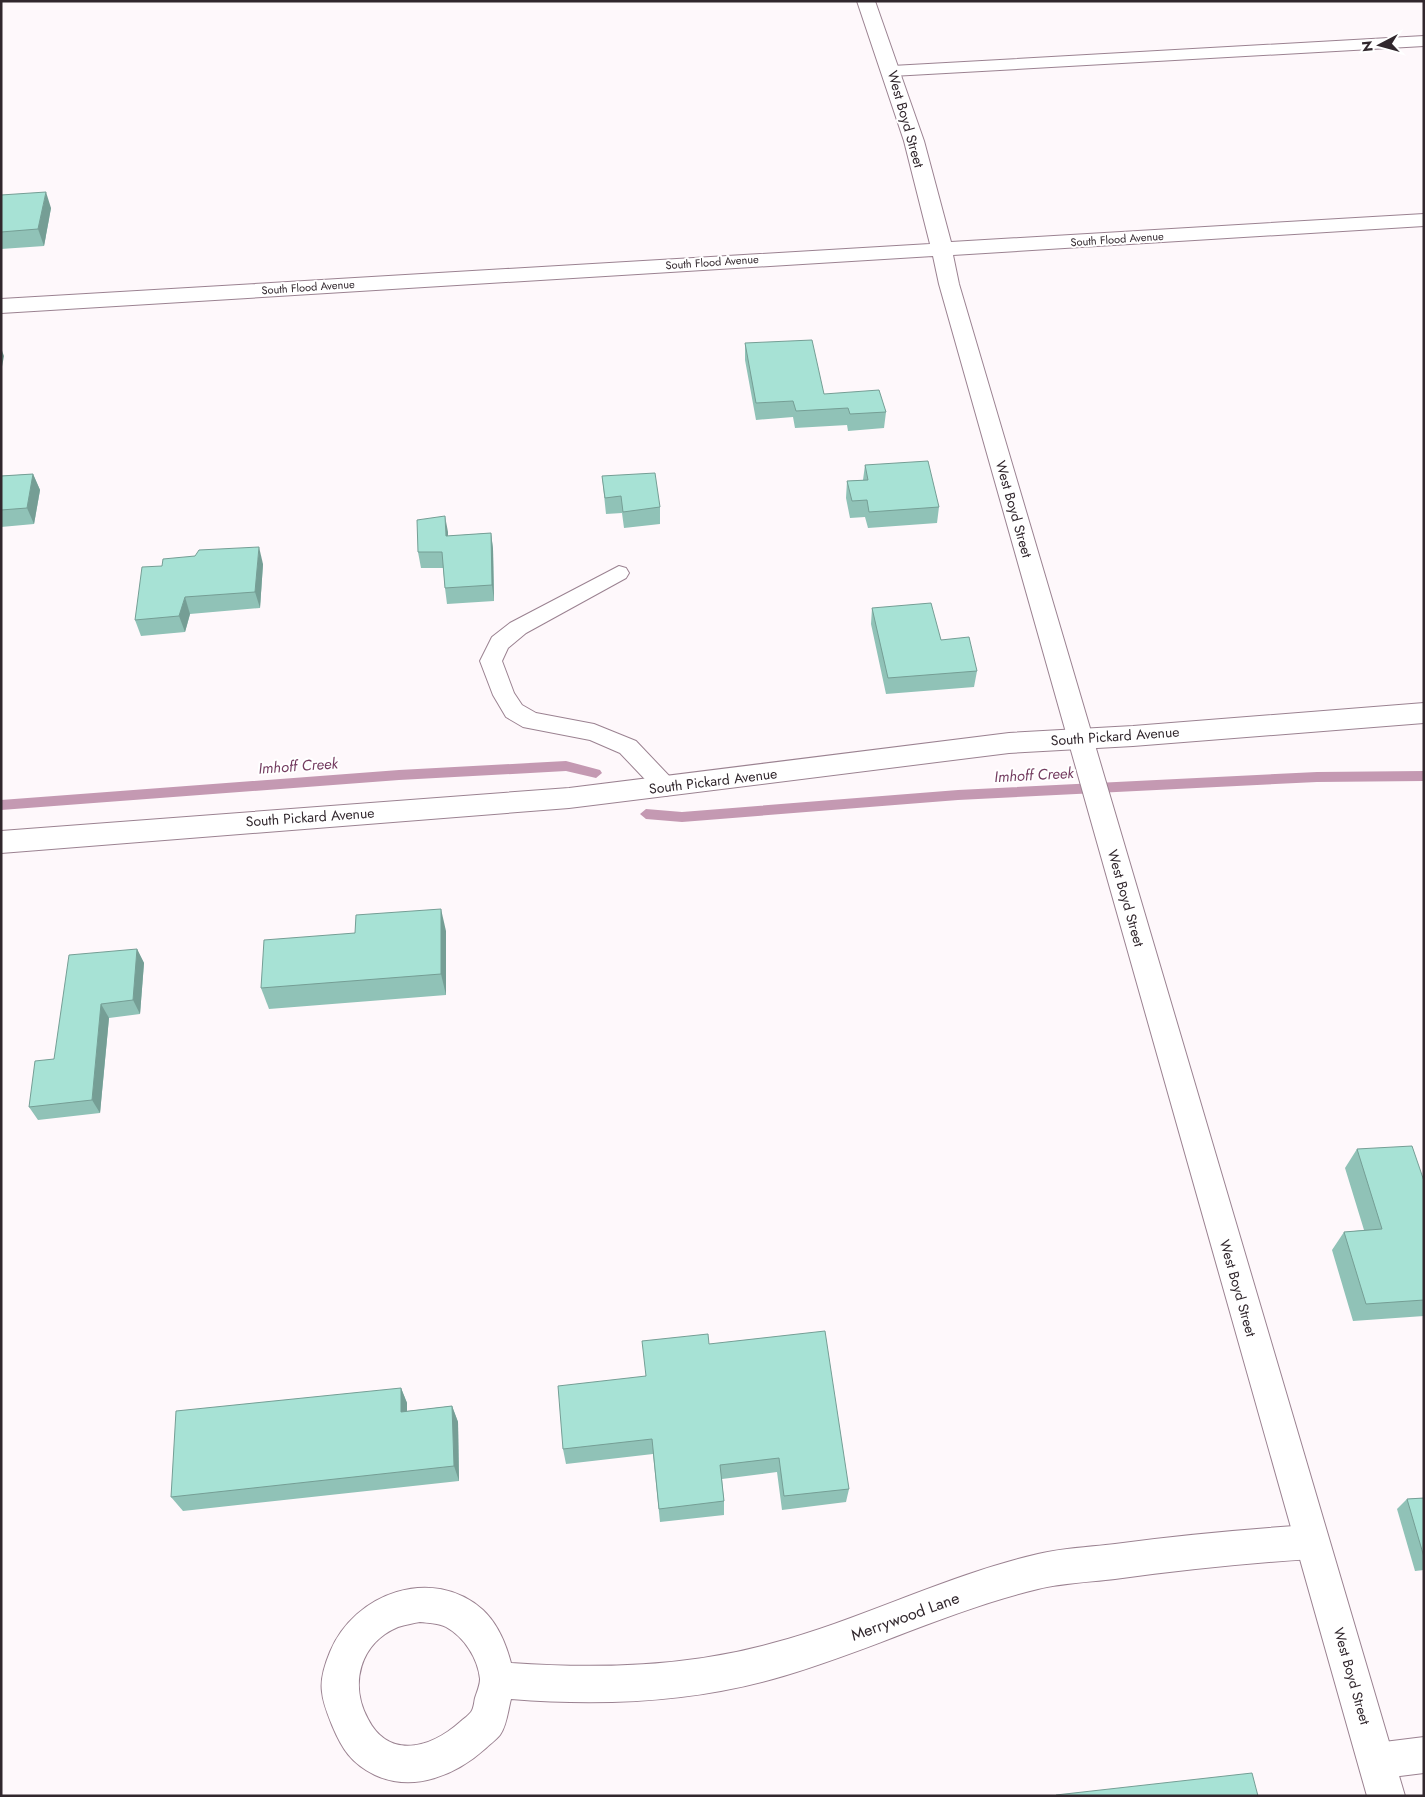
<svg xmlns="http://www.w3.org/2000/svg" width="1425" height="1797" font-family="Jost,sans-serif">
<rect width="100%" height="100%" fill="#fef8fb"/>
<g fill="none" stroke-linecap="round" stroke-linejoin="round">
<g fill="#c499b2" fill-rule="evenodd">
<path d="M566,761L600,770L602,773L596,778L566,771L399,780L1,810V800L399,770Z"/>
<path d="M1424,771V781L1317,782L958,800L682,822L646,819L640,814L646,809L682,812L958,790L1317,772Z"/>
</g>
<defs>
<g id="service">
<path d="M1424,36V46L892,76L884,71L892,66Z"/>
<path d="M619,566L626,568L629,573L626,578L526,633L508,648L502,661L514,693L522,705L536,713L594,724L636,741L674,781L677,787L674,793L666,796L658,793L620,753L590,740L523,727L506,717L493,695L480,661L492,637L510,623Z"/>
</g>
<g id="minor">
<path d="M1424,703V723L1133,746L1009,753L569,808L1,853V831L569,788L1009,733L1133,726Z"/>
<path d="M1312,1525L1324,1530L1329,1542L1324,1554L1312,1559C1246,1563 1181,1570 1115,1579C1090,1582 1063,1583 1038,1589C947,1611 863,1654 773,1679C687,1703 599,1706 511,1699C508,1710 507,1725 500,1735C496,1740 490,1744 486,1748C456,1775 414,1793 375,1775C351,1763 342,1749 332,1725C328,1715 323,1703 322,1692C320,1679 325,1664 330,1652C354,1593 433,1565 483,1610C498,1624 506,1644 511,1663C599,1669 687,1667 773,1643C863,1619 947,1575 1038,1554C1063,1548 1090,1547 1115,1544C1181,1535 1246,1529 1312,1525ZM420,1622C428,1623 439,1623 446,1627C464,1637 478,1658 480,1679C480,1685 477,1692 475,1698C474,1702 474,1708 471,1712C468,1716 463,1719 460,1722C431,1748 389,1760 368,1719C349,1684 360,1643 398,1627C405,1625 413,1623 420,1622Z"/>
<path d="M1424,1737V1773L1376,1779L1363,1774L1358,1761L1363,1748L1376,1743Z"/>
</g>
<path id="tertiary" d="M857,1H875L924,141L951,242L1424,214V226L953,255L959,284L1405,1796H1367L939,284L933,256L1,313V299L930,244L904,141Z"/>
</defs>
<use href="#service" stroke="#9b8291" stroke-width="2"/>
<use href="#minor" stroke="#9b8291" stroke-width="2"/>
<use href="#tertiary" stroke="#9b8291" stroke-width="2"/>
<use href="#service" fill="#fff" fill-rule="evenodd"/>
<use href="#minor" fill="#fff" fill-rule="evenodd"/>
<use href="#tertiary" fill="#fff" fill-rule="evenodd"/>
</g>
<g fill="#90c2b7">
<path d="M1,195L51,208L44,246L1,249Z"/>
<path d="M745,343L824,394L886,412L884,428L848,431L847,425L795,428L793,417L756,420L745,360Z"/>
<path d="M865,465L939,507L937,523L868,528L865,517L850,518L846,498L847,481L863,480Z"/>
<path d="M33,474L40,490L34,524L1,527V476Z"/>
<path d="M602,476L660,507V524L624,528L622,513L606,514Z"/>
<path d="M448,532V536L491,533L493,549L494,601L447,604L445,588L443,568H421L418,552Z"/>
<path d="M195,556L263,564L260,608L190,614L185,632L141,636L135,620L162,566Z"/>
<path d="M872,608L941,640L977,671L974,687L886,694L871,624Z"/>
<path d="M446,931V995L269,1009L261,988Z"/>
<path d="M137,949L144,963L140,1014L109,1018L100,1113L38,1120L29,1107L54,1059Z"/>
<path d="M1357,1149L1424,1181V1316L1353,1321L1332,1250L1344,1232L1364,1230L1345,1168Z"/>
<path d="M709,1344L849,1489L846,1502L782,1510L777,1472L722,1479L724,1501V1515L660,1522L653,1454L566,1464L563,1449L646,1376Z"/>
<path d="M401,1388L407,1403V1411L452,1406L458,1422L459,1481L183,1511L171,1497Z"/>
<path d="M1424,1498V1570L1415,1571L1397,1509L1407,1499Z"/>
</g>
<g fill="#759e95">
<path d="M46,192L51,208L44,246L38,229Z"/>
<path d="M1,348L4,356L1,372Z"/>
<path d="M33,474L40,490L34,524L27,508Z"/>
<path d="M445,516L448,532V553L446,536Z"/>
<path d="M491,533L493,549L494,601L492,585Z"/>
<path d="M259,547L263,564L260,608L255,592Z"/>
<path d="M185,597L190,614L185,632L179,616Z"/>
<path d="M441,909L446,931V995L441,974Z"/>
<path d="M137,949L144,963L140,1014L133,1000Z"/>
<path d="M101,1004L109,1018L100,1113L92,1100Z"/>
<path d="M401,1388L407,1403V1427L401,1412Z"/>
<path d="M452,1406L458,1422L459,1481L454,1466Z"/>
</g>
<g fill="#a7e2d5" stroke="#759e95">
<path d="M46,192L38,229L1,232V195Z"/>
<path d="M812,340L824,394L879,390L886,412L850,414L848,408L796,411L793,401L756,403L745,343Z"/>
<path d="M928,461L939,507L869,512L867,500L852,501L847,481L868,480L865,465Z"/>
<path d="M655,473L660,507L623,512L621,496L605,498L602,476Z"/>
<path d="M33,474L27,508L1,510V476Z"/>
<path d="M445,516L446,536L491,533L492,585L445,588L442,552H418L417,520Z"/>
<path d="M259,547L255,592L185,597L179,616L135,620L142,567L162,566L163,559L195,556L199,550Z"/>
<path d="M931,603L941,640L969,637L977,671L888,678L872,608Z"/>
<path d="M441,909V974L261,988L264,940L355,933L356,915Z"/>
<path d="M137,949L133,1000L101,1004L92,1100L29,1107L35,1061L54,1059L69,955Z"/>
<path d="M1412,1146L1424,1181V1300L1366,1304L1344,1232L1382,1229L1357,1149Z"/>
<path d="M825,1331L849,1489L784,1496L779,1458L720,1465L724,1501L659,1509L652,1439L563,1449L558,1386L646,1376L642,1341L708,1334L709,1344Z"/>
<path d="M401,1388V1412L452,1406L454,1466L171,1497L176,1411Z"/>
<path d="M1424,1498V1557L1407,1499Z"/>
<path d="M1252,1773L1258,1796H1056V1795Z"/>
</g>
<g text-anchor="middle" stroke-width="4" stroke-linejoin="round" paint-order="stroke">
<g font-size="11" fill="#31272d" stroke="#fff">
<text transform="translate(1117 239) rotate(-4)" y="4">South Flood Avenue</text>
<text transform="translate(712 262) rotate(-4)" y="4">South Flood Avenue</text>
<text transform="translate(308 287) rotate(-4)" y="4">South Flood Avenue</text>
</g>
<g font-size="14" fill="#31272d" stroke="#fff">
<text transform="translate(906 119) rotate(74)" y="5">West Boyd Street</text>
<text transform="translate(1014 509) rotate(74)" y="5">West Boyd Street</text>
<text transform="translate(1115 736) rotate(-4)" y="5">South Pickard Avenue</text>
<text transform="translate(713 781) rotate(-7)" y="5">South Pickard Avenue</text>
<text transform="translate(310 817) rotate(-4)" y="5">South Pickard Avenue</text>
<text transform="translate(1126 898) rotate(74)" y="5">West Boyd Street</text>
<text transform="translate(1238 1288) rotate(74)" y="5">West Boyd Street</text>
<text transform="translate(1352 1676) rotate(74)" y="5">West Boyd Street</text>
</g>
<g font-size="15" font-style="italic" fill="#733b5f" stroke="#fff">
<text transform="translate(298 766) rotate(-4)" y="5">Imhoff Creek</text>
<text transform="translate(1034 775) rotate(-3)" y="5">Imhoff Creek</text>
</g>
<g font-size="16" fill="#31272d" stroke="#fff">
<text transform="translate(905 1616) rotate(-20)" y="6">Merrywood Lane</text>
</g>
</g>
<rect width="1425" height="1797" fill="none" stroke="#31272d" stroke-width="5"/>
<g transform="translate(1380 45) rotate(264)" stroke="#ffffff" stroke-width="4" paint-order="stroke">
<path d="M0-4L9 19L0 12L-9 19Z" fill="#31272d"/>
<text y="-8" font-size="14" font-weight="bold" text-anchor="middle" fill="#31272d">N</text>
</g>
</svg>
